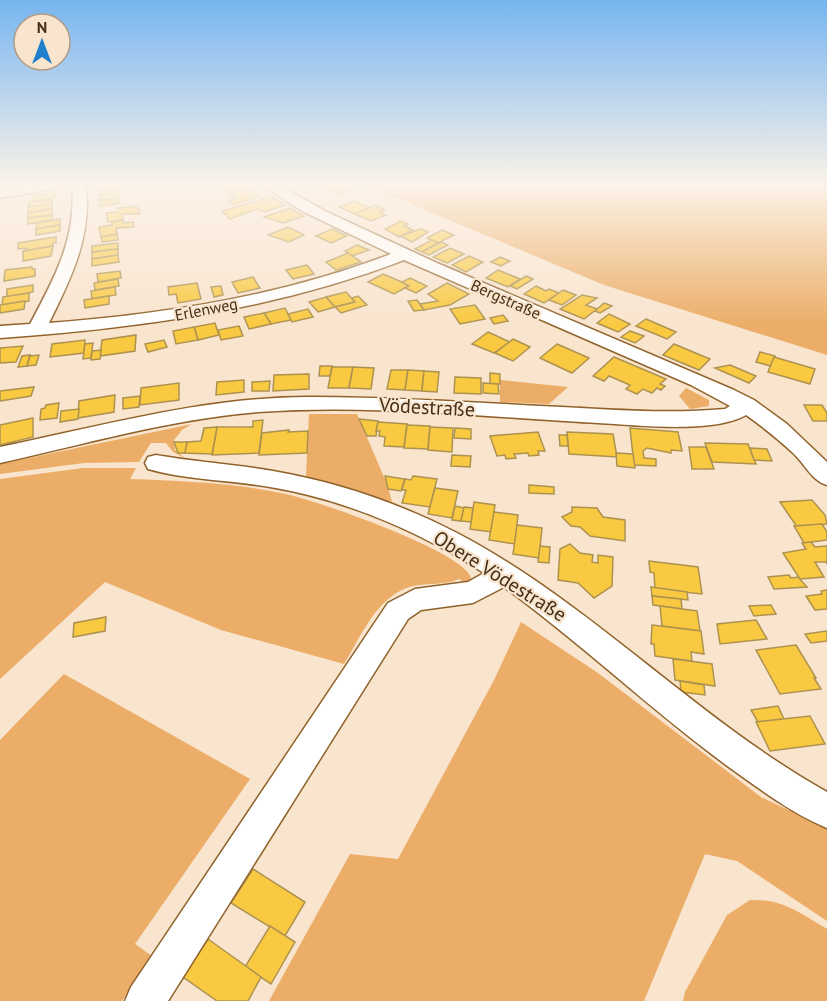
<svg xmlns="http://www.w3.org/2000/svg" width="827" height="1001" font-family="'PT Sans',sans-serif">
<rect width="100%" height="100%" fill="#f9e4ce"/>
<g fill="#ebad67">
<path d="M366,185H827V355L604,285Z"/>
<path d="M500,380L568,387L549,404L500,402Z"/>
<path d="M686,388L709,400V406L690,409L679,396Z"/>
<path d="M309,414H357L387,484L392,502L306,476Z"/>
<path d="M192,424L182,430L174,440L175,450L185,458L173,452L166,443H151L139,462L84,463L0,474V464Z"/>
<path d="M83,468H136L130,479C183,481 238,483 290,495C320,502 465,552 471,578L467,584L459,579C446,585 428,583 413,586C377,595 362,635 344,664L221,630L105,582L0,679V479Z"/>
<path d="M521,622L598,673L761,797L827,828V921L737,861L705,854L644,1001H269L350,854L398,859L494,680Z"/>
<path d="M64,674L250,779L135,944L152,956L122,1001H0V740Z"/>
<path d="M750,900C783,899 800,913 827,929V1001H683L685,992L727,915Z"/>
</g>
<g fill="#f9c941" stroke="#ad924f" stroke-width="1.5">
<path d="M246,185L251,189L230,194L220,186Z"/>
<path d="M332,185L339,188L345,186L352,189L338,195L323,189Z"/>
<path d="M117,187L118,193L99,195L98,190Z"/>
<path d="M251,189L261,196L233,205L228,201L236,199L230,194Z"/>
<path d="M55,193V198L33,201V196Z"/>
<path d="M118,193L119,198L99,200V195Z"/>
<path d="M271,197L285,205L265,212L257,209L230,219L222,211Z"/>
<path d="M119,198V203L100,206L99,200Z"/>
<path d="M52,199V204L28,207L29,202Z"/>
<path d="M354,201L370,208L355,214L339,207Z"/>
<path d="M52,204V209L28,213V207Z"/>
<path d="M375,205L385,210L380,212L386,215L371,221L355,214Z"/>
<path d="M138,206L140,214H122L123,220L108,222L106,213L118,212V208Z"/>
<path d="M290,208L304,216L283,223L264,217Z"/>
<path d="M52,209V215L28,218V213Z"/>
<path d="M52,215V220L28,224V218Z"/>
<path d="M60,219V225L36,229L37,223Z"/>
<path d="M123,220V223L133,222L134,227L116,228L117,234L101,237L99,227L112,225V222Z"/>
<path d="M401,221L408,224L404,226L413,230L399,237L385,229Z"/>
<path d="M60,225V231L36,235V229Z"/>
<path d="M288,227L304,235L289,242L268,235Z"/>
<path d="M332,229L347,236L331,243L316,236Z"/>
<path d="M421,229L428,232L412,242L400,236Z"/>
<path d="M442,230L454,235L438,243L427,238Z"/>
<path d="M117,234L118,240L102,242L101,237Z"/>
<path d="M56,237V243H53V246L26,251V248L18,249V243Z"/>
<path d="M432,240L438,243L422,252L415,249Z"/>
<path d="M441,242L448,245L429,255L422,252Z"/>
<path d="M118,243V249L92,252V246Z"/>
<path d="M357,245L369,250L352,256L345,251Z"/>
<path d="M53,246L51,256L23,261V251Z"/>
<path d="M450,248L464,254L447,263L433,257Z"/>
<path d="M118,249V255L92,259V252Z"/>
<path d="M348,253L361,262L336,270L326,262Z"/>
<path d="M118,255L119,262L92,266V259Z"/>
<path d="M469,256L483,262L466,272L452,265Z"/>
<path d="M500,257L510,261L501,266L491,262Z"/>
<path d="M307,265L314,274L293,279L286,270Z"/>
<path d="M32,267V269H35V276L4,281L5,270Z"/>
<path d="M498,270L520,279L508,287L486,278Z"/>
<path d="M120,271L121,278L98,282L97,274Z"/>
<path d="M383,274L402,282L409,286L394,294L368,282Z"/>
<path d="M526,276L533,279L517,289L510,286Z"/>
<path d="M253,277L260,288L238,293L232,282Z"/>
<path d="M410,278L427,286L416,293L405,288L409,286L402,282Z"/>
<path d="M118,279L119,286L95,290L94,283Z"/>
<path d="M197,283L201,299L178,303L176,294L169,295L168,287Z"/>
<path d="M447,283L469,294L450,305L424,310L420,304L438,301L428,294Z"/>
<path d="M33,285V292L7,297V289Z"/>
<path d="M221,286L223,295L214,297L211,287Z"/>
<path d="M536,286L546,291L549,289L559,293L544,303L524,294Z"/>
<path d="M115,287L116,295L92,299L91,291Z"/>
<path d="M563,290L576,295L562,305L549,300Z"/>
<path d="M346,292L355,302L335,307L326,297Z"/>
<path d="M29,293V301L2,305L3,297Z"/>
<path d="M582,295L597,298L586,305L597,309L584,319L560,309Z"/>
<path d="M109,296V304L85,308L84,300Z"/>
<path d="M358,296L367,305L341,313L335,307L355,302L352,298Z"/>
<path d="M326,297L335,307L318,312L309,302Z"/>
<path d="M417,300L424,310L414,311L408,301Z"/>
<path d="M25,301L24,309L0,313V305Z"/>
<path d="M604,303L612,306L600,313L595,311Z"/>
<path d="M475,305L485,319L460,324L450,309Z"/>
<path d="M285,308L291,320L271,324L264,313Z"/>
<path d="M308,309L313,317L292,322L288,314Z"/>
<path d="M264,313L271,324L249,329L244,317Z"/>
<path d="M609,314L630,324L618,332L597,323Z"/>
<path d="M503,315L508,321L494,324L490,318Z"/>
<path d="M646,319L676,332L667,339L636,326Z"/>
<path d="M215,323L219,335L198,340L194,327Z"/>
<path d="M239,326L243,336L221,340L218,330Z"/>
<path d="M194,327L198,340L176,344L173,331Z"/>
<path d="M630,331L644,336L635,343L621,337Z"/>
<path d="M488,332L510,342L494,353L472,344Z"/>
<path d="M136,335L135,351L100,356L102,340Z"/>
<path d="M513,339L530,347L513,361L495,353Z"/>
<path d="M85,340L84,353L50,357L52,344Z"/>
<path d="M164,340L167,347L148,352L145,344Z"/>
<path d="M93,343L91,358L83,359L85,344Z"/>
<path d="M557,344L589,358L572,373L540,358Z"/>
<path d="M674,344L710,359L699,370L663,355Z"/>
<path d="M23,346L16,362L0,363V348Z"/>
<path d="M101,350L100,359L91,360L92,351Z"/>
<path d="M760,352L775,356L771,366L756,362Z"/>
<path d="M30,355L27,366L18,367L22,356Z"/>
<path d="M39,355L36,365L27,366L30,356Z"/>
<path d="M614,357L666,379L660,384L665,386L661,390L657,388L652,393L643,389L637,394L626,389L630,385L609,376L604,381L593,376Z"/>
<path d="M774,357L815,369L810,384L768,372Z"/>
<path d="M730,365L756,376L749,383L715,368Z"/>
<path d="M320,366H332L330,376H319Z"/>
<path d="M332,367H353L349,388H328Z"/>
<path d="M353,367L374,368L371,389L349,388Z"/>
<path d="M391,370H408L405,390L387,389Z"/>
<path d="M408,370L424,371L422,391L405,390Z"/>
<path d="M424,371L439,372L437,392L422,391Z"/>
<path d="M490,373L500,374V384H490Z"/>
<path d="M309,374V389L273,391L274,375Z"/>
<path d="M455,377L481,378V394L454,393Z"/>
<path d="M244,380V392L216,395L217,382Z"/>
<path d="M270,381L269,391H252V382Z"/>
<path d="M179,383V400L140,405L141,388Z"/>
<path d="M483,383L498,384L499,394L483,393Z"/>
<path d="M34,387L31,396L0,401V391Z"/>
<path d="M115,395L114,412L78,418L79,401Z"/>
<path d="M140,396L139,407L123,409V398Z"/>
<path d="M59,403L57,418L40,420L41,409L45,408L46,405Z"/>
<path d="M804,405H822L827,413V421H813Z"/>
<path d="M79,409L78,419L60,422L61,411Z"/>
<path d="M33,418V437L0,445V425Z"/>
<path d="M359,419L378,421L376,436H367Z"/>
<path d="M263,420L259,453L212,455L217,427H253V421Z"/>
<path d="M378,422L407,424L404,447L384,446L385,437L379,436L380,431H376Z"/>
<path d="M407,425L430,426L428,449L404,448Z"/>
<path d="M217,427L212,454L184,453L187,442L201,441L204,428Z"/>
<path d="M430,427L453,428L452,452L428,450Z"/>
<path d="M455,428L471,429V439L454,438Z"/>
<path d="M630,428L678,432L682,451L671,450V453L647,448L643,451L644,458L656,459V466L634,465Z"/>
<path d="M289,430L288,432L308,431L307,453L259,455L262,433Z"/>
<path d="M538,432L545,451H538L539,455L529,456L528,453L514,454L516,458L506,459L505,455L497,456L490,436Z"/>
<path d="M567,432L613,434L617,457L569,454Z"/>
<path d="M559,435H567L568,446H560Z"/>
<path d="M174,442H187L185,453H178Z"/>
<path d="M705,443L748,444L756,464L712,462Z"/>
<path d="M689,447H706L714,469H692Z"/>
<path d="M750,448L767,449L772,461L754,460Z"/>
<path d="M616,453L633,454L635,468L617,466Z"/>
<path d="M452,455L471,456L470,467L451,466Z"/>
<path d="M385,476L405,479L401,491L388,489Z"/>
<path d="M413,476L437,479L430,507L402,503L406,490H402L405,479L411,480Z"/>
<path d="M529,485L554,487V494L529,493Z"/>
<path d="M435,488L458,491L452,518L428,514Z"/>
<path d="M812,500L825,515L827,524L797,527L780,502Z"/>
<path d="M474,502L495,505L491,532L470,529Z"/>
<path d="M455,506L464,508L461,521L452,520Z"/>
<path d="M464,507L473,508L471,522L461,521Z"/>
<path d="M572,507L597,508L603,517L625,520V541L590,536L580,527L571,526L562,517L572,512Z"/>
<path d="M494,512L518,515L515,544L489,540Z"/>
<path d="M822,524L827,532V540L804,543L794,526Z"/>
<path d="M517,525L542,528L539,558L513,554Z"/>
<path d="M811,542L815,547L827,546V564L826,562H815L824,577L800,579L783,553L806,549L802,543Z"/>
<path d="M570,544L580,553L593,555L592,562L598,563V555L613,557L612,586L594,598L578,583L558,580L560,549Z"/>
<path d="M540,546L550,547L549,563L538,562Z"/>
<path d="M649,561L698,567L702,594L655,589L654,573L650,572Z"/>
<path d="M789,575L791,578L798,577L807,587L774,589L768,577Z"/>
<path d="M651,587L687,592L688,600L652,596Z"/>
<path d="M827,590V609L815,610L806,596L822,594L821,591Z"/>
<path d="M652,596L681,599L682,609L653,605Z"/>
<path d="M771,605L776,614L754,616L749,606Z"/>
<path d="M660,606L697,611L700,631L662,626Z"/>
<path d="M106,617L105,631L73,637L74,623Z"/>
<path d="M756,620L767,639L720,644L717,624Z"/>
<path d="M652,625L701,631L704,654L691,652L692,661L655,656L654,644H651Z"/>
<path d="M827,631V641L811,643L805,634Z"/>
<path d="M796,645L816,678H814L821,689L780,694L756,650Z"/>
<path d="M673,659L712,664L715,686L675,680Z"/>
<path d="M680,681L704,685L705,695L681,692Z"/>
<path d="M778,706L784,719L758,722L751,710Z"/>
<path d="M810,716L825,744L770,751L756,722Z"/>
<path d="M253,869L305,902L285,936L231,903Z"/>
<path d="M270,926L295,942L271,984L245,967Z"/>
<path d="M208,939L261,977L248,1001H217L183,977Z"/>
</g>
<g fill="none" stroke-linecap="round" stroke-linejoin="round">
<defs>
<g id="minor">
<path d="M29,185H64L57,189L0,198V190Z"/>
<path d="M72,185H86C92,237 71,278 49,323C166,314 281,296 391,254L302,211L262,185H279L325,211L437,263L734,390L754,400L787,424L827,462V485C812,481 805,464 793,453C778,439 763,427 746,415C713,434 637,425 598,423C486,417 371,404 258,412C171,419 85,444 0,463V447C102,426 208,396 313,397C396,397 479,403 562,407C618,410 669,414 725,409L730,406L691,385L404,260C274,310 139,328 0,338V326L30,324C54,279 77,238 72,185Z"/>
<path d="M156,455C195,462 234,464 273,471C336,482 399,503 457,533C591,603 695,718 827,792V828C791,813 758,788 726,765C650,709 581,643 504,587L473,603L421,610L408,619L168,1001H125L131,987L388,603L415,589L468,582L484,573C419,531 346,500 270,487C230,480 187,480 148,469L145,463L148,457Z"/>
</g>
</defs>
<use href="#minor" stroke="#90622a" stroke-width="3"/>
<use href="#minor" fill="#fff" fill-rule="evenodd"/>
</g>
<linearGradient id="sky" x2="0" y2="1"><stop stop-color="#77b5f0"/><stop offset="0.57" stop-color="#fcf3e9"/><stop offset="1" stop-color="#fcf3e9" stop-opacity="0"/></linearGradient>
<rect width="827" height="325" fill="url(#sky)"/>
<g text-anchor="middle" stroke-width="4.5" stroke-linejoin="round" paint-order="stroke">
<g font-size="16" fill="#443019" stroke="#f9e4ce">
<text transform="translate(506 299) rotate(24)" y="6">Bergstraße</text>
<text transform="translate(206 309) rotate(-11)" y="6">Erlenweg</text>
</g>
<g font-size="20" fill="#443019" stroke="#f9e4ce">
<text transform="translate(427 407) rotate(3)" y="7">Vödestraße</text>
<text transform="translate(500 576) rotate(32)" y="7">Obere Vödestraße</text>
</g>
</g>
<g transform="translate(42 42)"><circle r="28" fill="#f9e4ce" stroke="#b19c86" stroke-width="1.5"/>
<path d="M0-4.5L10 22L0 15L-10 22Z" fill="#2180cc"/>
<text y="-9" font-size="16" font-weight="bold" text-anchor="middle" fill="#443019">N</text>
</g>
</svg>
